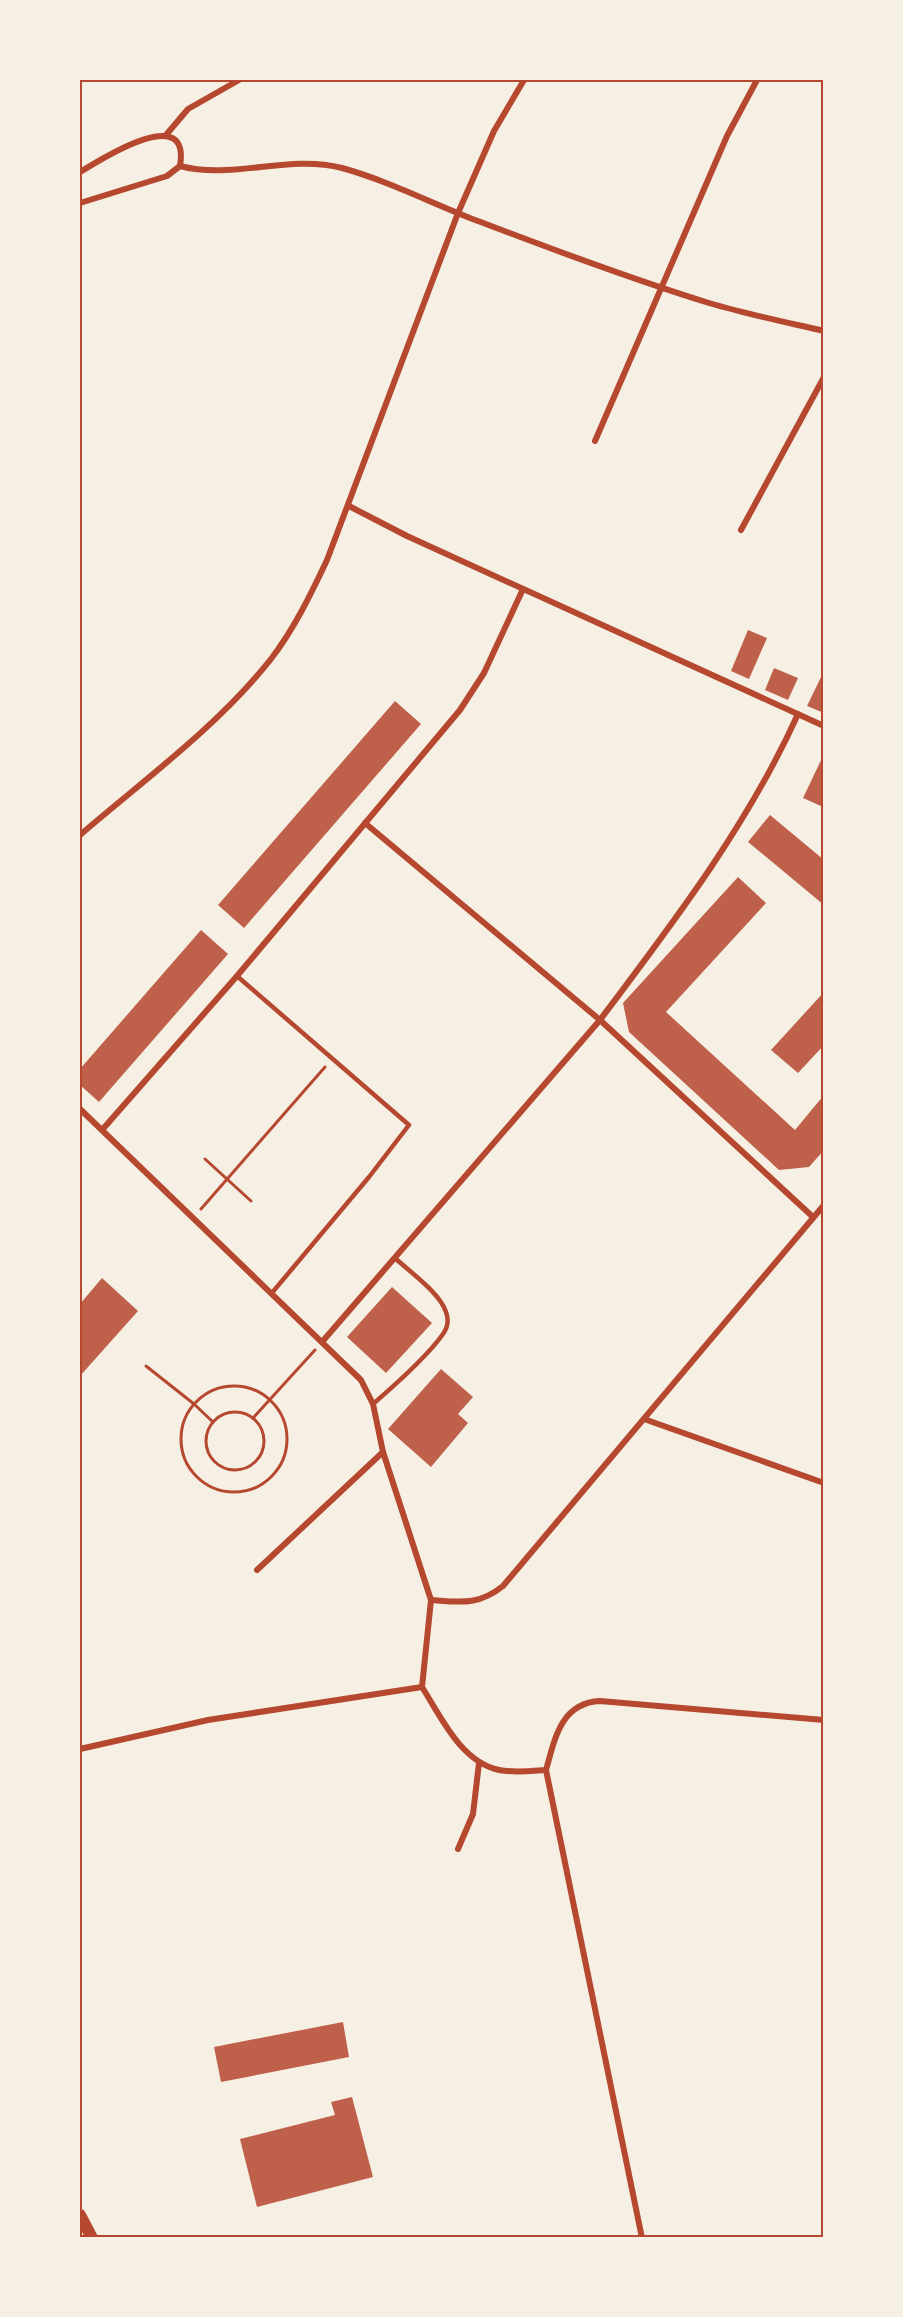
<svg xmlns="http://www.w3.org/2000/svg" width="903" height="2317" font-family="Bitter,serif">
<rect width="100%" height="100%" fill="#f6efe4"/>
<g fill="#bf614a">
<path d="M748,630L767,638L749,679L731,671Z"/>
<path d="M774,668L798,678L788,700L765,690Z"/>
<path d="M824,671V713L807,706Z"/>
<path d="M395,701L421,724L244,928L218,905Z"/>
<path d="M824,754V800L821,806L803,798Z"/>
<path d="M770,815L824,860V905L748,842Z"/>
<path d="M738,877L766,903L666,1012L795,1130L824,1095V1150L809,1167L779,1170L629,1032L623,1003Z"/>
<path d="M201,930L228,954L99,1102L80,1085V1069Z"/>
<path d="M824,992V1045L798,1073L771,1050Z"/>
<path d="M102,1278L138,1311L80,1376V1304Z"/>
<path d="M392,1287L432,1323L386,1373L347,1337Z"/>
<path d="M441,1369L473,1397L458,1414L468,1423L431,1467L388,1429Z"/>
<path d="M343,2022L349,2057L221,2082L214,2047Z"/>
<path d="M352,2097L373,2177L257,2207L240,2139L335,2115L331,2102Z"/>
</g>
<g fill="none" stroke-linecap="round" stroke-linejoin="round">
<g stroke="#b5482f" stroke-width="3">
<path d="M205,1159L251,1201"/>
<path d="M201,1209L325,1067"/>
<path d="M146,1366L194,1404L213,1422"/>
<circle cx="234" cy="1439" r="53"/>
<circle cx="235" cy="1441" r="29"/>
<path d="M253,1418L315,1350"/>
</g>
<g stroke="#b5482f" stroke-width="4.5">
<path d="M237,976L409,1125L369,1177L271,1294"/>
<path d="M373,1404C395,1385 427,1357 443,1334C448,1327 449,1320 446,1312C440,1293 410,1272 395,1258"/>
</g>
<g stroke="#b5482f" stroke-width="6">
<path d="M166,135L188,109L239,80"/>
<path d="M180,166C233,180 288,154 342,168C389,181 433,204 478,221C554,250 631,279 709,303C746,314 785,322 824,331"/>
<path d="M80,172C100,160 191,101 180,166"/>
<path d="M80,203L167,176L180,166"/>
<path d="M595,441L727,136L757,80"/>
<path d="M349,506L407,536L824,726"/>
<path d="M741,530L824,377"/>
<path d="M365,823L600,1020L813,1217"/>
<path d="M80,835C145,779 217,727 271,659C294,629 311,594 327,560L458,213L494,131L524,80"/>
<path d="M80,1109L361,1380L373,1404L383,1452L431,1600L422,1687"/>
<path d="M102,1130L237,976L460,710L484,673L523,589"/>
<path d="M322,1342L600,1020C673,923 748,825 798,714"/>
<path d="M644,1419L824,1483"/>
<path d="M257,1570L383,1452"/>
<path d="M431,1600C460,1602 478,1606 503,1586L824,1205"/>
<path d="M422,1687C441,1717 461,1762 499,1770C514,1773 530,1771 546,1770L642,2238"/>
<path d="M80,1749L208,1720L422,1687"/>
<path d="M546,1770C555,1738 561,1703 600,1701L824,1720"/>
<path d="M458,1849L473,1814L479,1763"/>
</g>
<path stroke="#b5482f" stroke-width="12" d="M80,2215L92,2238"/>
</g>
<rect width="903" height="2317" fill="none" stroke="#f6efe4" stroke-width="162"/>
<rect x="81" y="81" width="741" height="2155" fill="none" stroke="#b5482f" stroke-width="2"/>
</svg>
